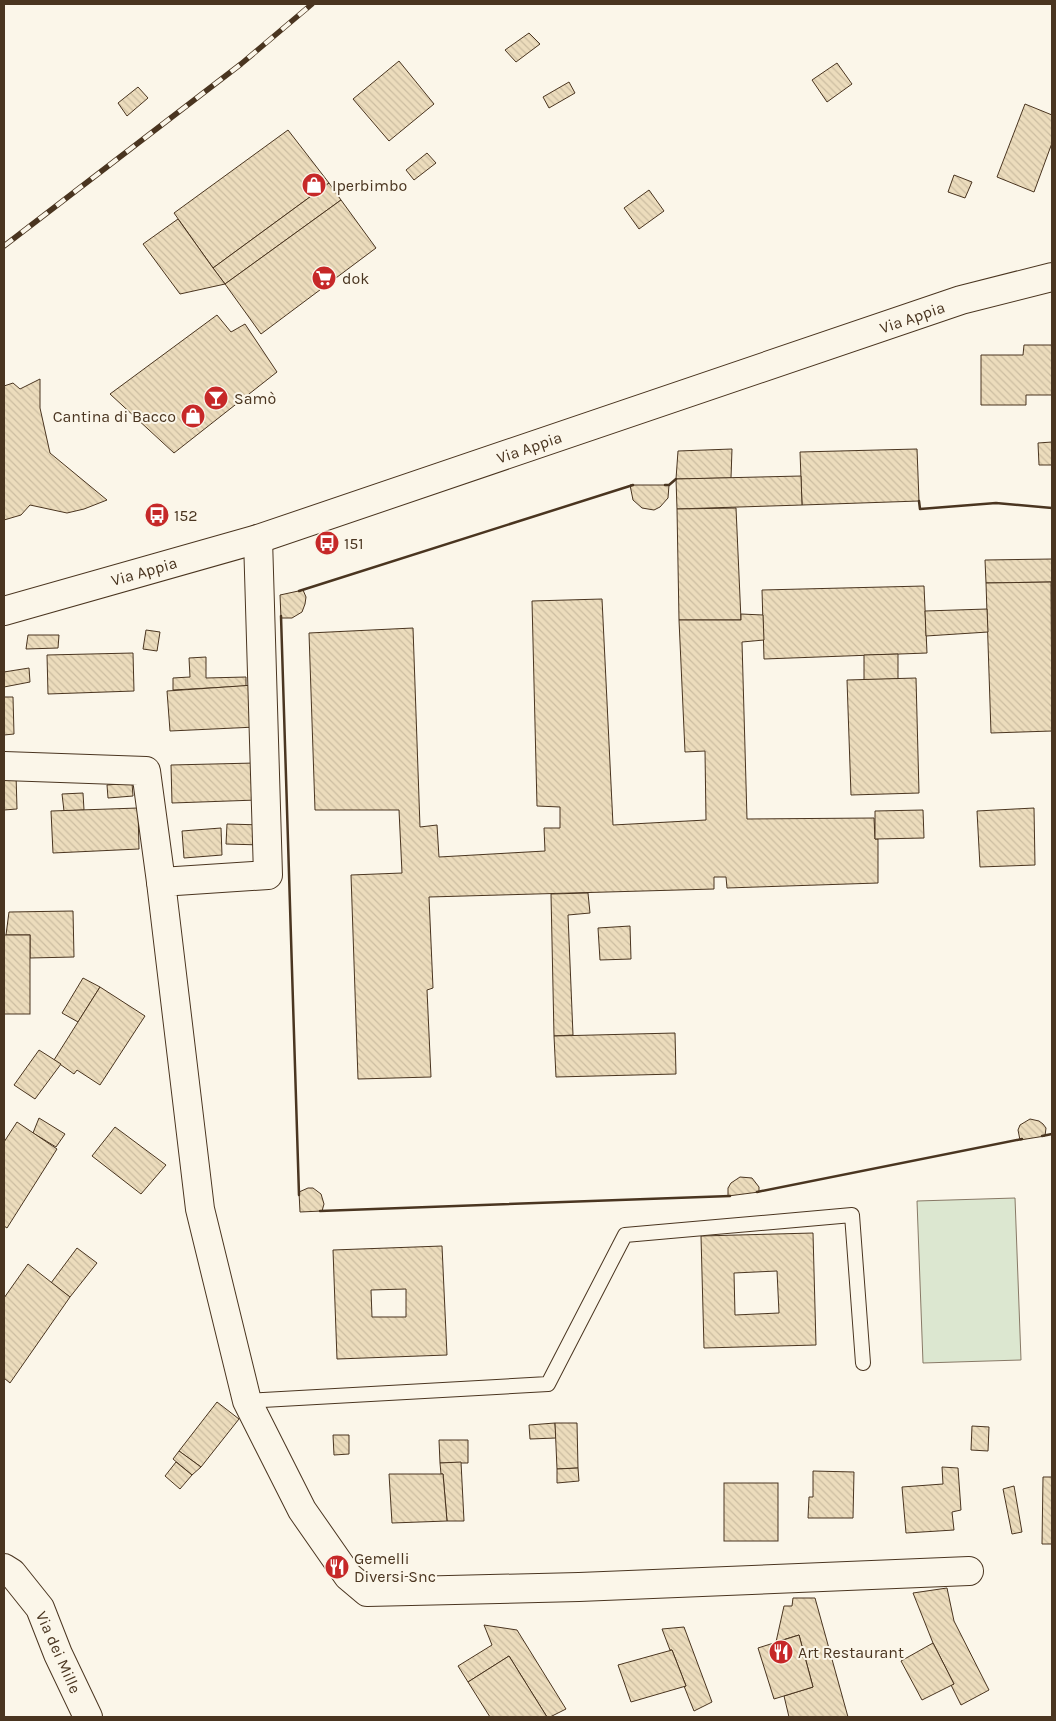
<svg xmlns="http://www.w3.org/2000/svg" width="1056" height="1721" font-family="Karla,sans-serif">
<defs>
<pattern id="building-back-hatch" width="6" height="6" patternUnits="userSpaceOnUse" patternTransform="scale(1.25)"><rect width="6" height="6" fill="#ecdcbc"/><path d="M-1 5l2 2M0 0l6 6M5-1l2 2" fill="none" stroke="#ccbda1"/></pattern>
</defs>
<rect width="100%" height="100%" fill="#fbf6e9"/>
<path fill="#dce7d0" stroke="#887966" d="M1015,1198L1021,1360L923,1363L917,1201Z"/>
<g fill="url(#building-back-hatch)" stroke="#4a3520" fill-rule="evenodd">
<path d="M529,33L540,44L516,62L505,50Z"/>
<path d="M399,61L434,104L389,141L353,99Z"/>
<path d="M837,63L852,84L827,102L812,80Z"/>
<path d="M569,82L575,93L549,108L543,97Z"/>
<path d="M138,87L148,98L127,116L118,103Z"/>
<path d="M1025,104L1052,115V143L1034,192L997,177Z"/>
<path d="M288,130L329,183L213,268L174,213Z"/>
<path d="M427,153L436,163L414,180L406,170Z"/>
<path d="M954,175L972,182L965,198L948,192Z"/>
<path d="M329,183L341,200L225,284L213,268Z"/>
<path d="M649,190L664,211L639,229L624,208Z"/>
<path d="M341,200L376,248L261,334L225,284Z"/>
<path d="M178,219L213,268L225,284L180,294L143,244Z"/>
<path d="M217,315L231,332L245,324L277,372L174,453L110,394Z"/>
<path d="M1024,345H1052V395H1026V405H981V355H1023Z"/>
<path d="M40,379V408L50,453L107,500L84,509L67,513L30,505L21,515L4,520V386L13,383L20,389Z"/>
<path d="M1052,442V465H1039L1038,443Z"/>
<path d="M732,449L731,478L676,479L678,451Z"/>
<path d="M917,449L919,501L802,505L800,452Z"/>
<path d="M801,476L802,505L677,509L676,479Z"/>
<path d="M630,485H669L668,498L660,507L654,510L642,508L633,500Z"/>
<path d="M736,508L741,620H679L677,509Z"/>
<path d="M1052,559V582L986,583L985,560Z"/>
<path d="M1051,582L1052,731L991,733L986,583Z"/>
<path d="M924,586L927,653L764,659L762,590Z"/>
<path d="M303,590L306,597L305,604L302,612L292,618H281L280,595Z"/>
<path d="M602,599L613,825L706,820L705,751L685,752L679,620H741V614L763,615L764,640L742,642L747,819L874,818L875,839H878V883L727,888L726,877H714V889L429,897L433,988L427,990L431,1077L358,1079L351,875L402,873L399,810H315L309,633L413,628L420,827L437,825L439,857L545,851L544,828H560V807L537,806L532,601Z"/>
<path d="M987,609L988,632L926,636L925,611Z"/>
<path d="M146,630L160,632L157,651L143,649Z"/>
<path d="M28,635H59L58,648L26,649Z"/>
<path d="M133,653L134,691L48,694L47,655Z"/>
<path d="M898,654V679L864,680V655Z"/>
<path d="M206,657V678L246,677V686L173,690V678L190,677L189,658Z"/>
<path d="M29,668L30,682L4,687V672Z"/>
<path d="M916,678L919,793L851,795L847,680Z"/>
<path d="M254,685L256,727L170,731L167,691Z"/>
<path d="M4,697H13L14,734L4,735Z"/>
<path d="M255,763L257,800L172,803L171,765Z"/>
<path d="M4,774H16L17,809L4,810Z"/>
<path d="M132,783L133,796L108,798L107,785Z"/>
<path d="M83,793L84,810L64,811L62,794Z"/>
<path d="M138,808L139,849L53,853L51,811Z"/>
<path d="M1034,808L1035,865L980,867L977,811Z"/>
<path d="M923,810L924,838L875,839V811Z"/>
<path d="M227,824L263,825L262,845L226,844Z"/>
<path d="M221,828L222,855L184,858L182,831Z"/>
<path d="M588,893L590,913L568,915L573,1035L554,1036L551,894Z"/>
<path d="M73,911L74,957L30,958V935H6L9,912Z"/>
<path d="M630,926L631,959L600,960L598,928Z"/>
<rect x="4" y="935" width="26" height="79"/>
<path d="M83,978L100,987L78,1022L62,1013Z"/>
<path d="M100,987L145,1016L100,1085L77,1070L74,1074L54,1060Z"/>
<path d="M675,1033L676,1074L556,1077L554,1036Z"/>
<path d="M39,1050L61,1064L35,1099L14,1085Z"/>
<path d="M39,1118L65,1134L56,1147L33,1133Z"/>
<path d="M1030,1119L1039,1121L1043,1124L1046,1128L1045,1136L1020,1140L1018,1130L1020,1125Z"/>
<path d="M17,1122L57,1149L7,1228L4,1226V1142Z"/>
<path d="M115,1127L166,1165L141,1194L92,1156Z"/>
<path d="M740,1177L752,1178L759,1187V1192L728,1196V1188L731,1183Z"/>
<path d="M308,1188H313L321,1194L324,1204L322,1211L300,1212L299,1192Z"/>
<path d="M813,1233L816,1345L704,1348L701,1236ZM777,1271L779,1313L735,1315L734,1273Z"/>
<path d="M442,1246L447,1355L337,1359L333,1250ZM406,1289V1317H372L371,1290Z"/>
<path d="M77,1248L97,1263L70,1297L51,1283Z"/>
<path d="M28,1264L70,1297L10,1383L4,1378V1298Z"/>
<path d="M217,1402L239,1419L201,1467L179,1451Z"/>
<path d="M555,1423L556,1438L530,1439L529,1425Z"/>
<path d="M555,1423H577L578,1468L557,1469Z"/>
<path d="M972,1426L989,1427L988,1451L971,1450Z"/>
<path d="M333,1435H349V1454L334,1455Z"/>
<path d="M439,1440H468V1463H440Z"/>
<path d="M179,1451L201,1467L192,1475L173,1459Z"/>
<path d="M176,1462L192,1475L180,1489L165,1476Z"/>
<path d="M461,1462L464,1521H447L443,1474H441L440,1463Z"/>
<path d="M942,1467L958,1468L961,1510L952,1512L954,1530L906,1533L902,1487L943,1484Z"/>
<path d="M578,1468L579,1481L557,1483V1469Z"/>
<path d="M813,1471L854,1472L853,1518H808L809,1497H813Z"/>
<path d="M389,1474H443L447,1521L392,1523Z"/>
<path d="M1043,1477H1052V1544H1042Z"/>
<rect x="724" y="1483" width="54" height="58"/>
<path d="M1014,1486L1022,1532L1012,1534L1003,1489Z"/>
<path d="M947,1588L954,1621L989,1690L961,1705L951,1685L954,1684L933,1643L913,1593Z"/>
<path d="M793,1598H815L848,1717H789L784,1696L813,1687L799,1635L776,1642L784,1606H792Z"/>
<path d="M484,1625L517,1630L566,1709L550,1717H547L509,1656L468,1682L458,1666L492,1645Z"/>
<path d="M684,1627L712,1702L694,1711L684,1686H686L672,1650H670L662,1629Z"/>
<path d="M799,1635L813,1687L774,1699L758,1648Z"/>
<path d="M933,1643L954,1684L922,1700L901,1661Z"/>
<path d="M672,1650L686,1686L631,1702L618,1665Z"/>
<path d="M509,1656L547,1717H490L468,1682Z"/>
</g>
<g fill="none" stroke-linecap="round" stroke-linejoin="round">
<defs>
<path id="lane" d="M247,1401L548,1384L625,1235L852,1215L863,1363"/>
<g id="street">
<path d="M258,539L268,875L161,882L200,1209L247,1401L302,1510L348,1576L367,1592L579,1587L969,1571"/>
<path d="M4,766L146,771L161,882"/>
<path d="M4,1568L12,1573L40,1608L58,1654L88,1717"/>
</g>
<path id="secondary" d="M4,611L258,539L961,300L1052,277"/>
</defs>
<use href="#lane" stroke="#4a3520" stroke-width="16"/>
<use href="#street" stroke="#4a3520" stroke-width="30"/>
<use href="#secondary" stroke="#4a3520" stroke-width="30"/>
<use href="#lane" stroke="#fbf6e9" stroke-width="14"/>
<use href="#street" stroke="#fbf6e9" stroke-width="28"/>
<use href="#secondary" stroke="#fbf6e9" stroke-width="28"/>
<defs>
<path id="rail" d="M4,246L241,64L312,4"/>
</defs>
<use href="#rail" stroke="#4a3520" stroke-width="5.5"/>
<use href="#rail" stroke="#fbf6e9" stroke-width="4" stroke-dasharray="11" stroke-linecap="butt"/>
<g stroke="#4a3520" stroke-width="2.5">
<path d="M665,485H669L676,479"/>
<path d="M919,501L920,509L996,503L1052,508"/>
<path d="M299,591L633,485"/>
<path d="M281,616L299,1195"/>
<path d="M1042,1136L1052,1134"/>
<path d="M757,1192L1022,1139"/>
<path d="M320,1211L730,1196"/>
</g>
</g>
<defs>
<symbol id="shop-disc" viewBox="-11 -11 22 22"><circle r="9.5" fill="#c62828" stroke="#fbf6e9"/><path d="M-5-2.5h2.3a2.7 3.5 0 0 1 5.4 0H5L5.5 6h-11ZM-1.5-2.5h3a1.5 2.3 0 0 0-3 0Z" fill="#fff"/></symbol>
<symbol id="supermarket-disc" viewBox="-11 -11 22 22"><circle r="9.5" fill="#c62828" stroke="#fbf6e9"/><path d="M-6-5.5h2.5l.6 2H6L4.5 2H-2.5L-4.4-4H-6ZM-1.5 3.2a1.3 1.3 0 1 0 .1 0ZM3 3.2a1.3 1.3 0 1 0 .1 0Z" fill="#fff"/></symbol>
<symbol id="bar-disc" viewBox="-11 -11 22 22"><circle r="9.5" fill="#c62828" stroke="#fbf6e9"/><path d="M-6-5H6L.8 .8V4.5H3.5V6h-7V4.5H-.8V.8Z" fill="#fff"/></symbol>
<symbol id="bus-disc" viewBox="-11 -11 22 22"><circle r="9.5" fill="#c62828" stroke="#fbf6e9"/><path d="M-5-6H5V4H4V6H2V4H-2V6H-4V4H-5ZM-3.5-4V0h7V-4ZM-3.5 1.2v1.5H-2V1.2ZM2 1.2v1.5H3.5V1.2Z" fill="#fff"/></symbol>
<symbol id="restaurant-disc" viewBox="-11 -11 22 22"><circle r="9.5" fill="#c62828" stroke="#fbf6e9"/><path d="M-5-6h1v4h1v-4h1v4h1v-4h1v5L-1.5 .5V6h-2V.5L-5-1ZM5-6V6H3V1.5H1.5Q1.5-4 5-6Z" fill="#fff"/></symbol>
</defs>
<g fill-rule="evenodd">
<use href="#shop-disc" x="300" y="171" width="28" height="28"/>
<use href="#supermarket-disc" x="310" y="264" width="28" height="28"/>
<use href="#bar-disc" x="202" y="384" width="28" height="28"/>
<use href="#shop-disc" x="179" y="402" width="28" height="28"/>
<use href="#bus-disc" x="143" y="501" width="28" height="28"/>
<use href="#bus-disc" x="313" y="529" width="28" height="28"/>
<use href="#restaurant-disc" x="323" y="1553" width="28" height="28"/>
<use href="#restaurant-disc" x="767" y="1638" width="28" height="28"/>
</g>
<g text-anchor="middle" stroke-width="4" stroke-linejoin="round" paint-order="stroke">
<g font-size="16" fill="#4a3520" stroke="#fbf6e9" text-anchor="start">
<text x="332" y="191">Iperbimbo</text>
<text x="342" y="284">dok</text>
<text x="234" y="404">Samò</text>
<text x="176" y="422" text-anchor="end">Cantina di Bacco</text>
<text x="174" y="521">152</text>
<text x="344" y="549">151</text>
<text x="354" y="1564">Gemelli<tspan x="354" dy="18">Diversi Snc</tspan></text>
<text x="798" y="1658">Art Restaurant</text>
</g>
<g font-size="16" fill="#4a3520" stroke="#fbf6e9">
<text transform="translate(912 317) rotate(-19)" y="6">Via Appia</text>
<text transform="translate(529 447) rotate(-19)" y="6">Via Appia</text>
<text transform="translate(144 571) rotate(-16)" y="6">Via Appia</text>
<text transform="translate(59 1652) rotate(66)" y="6">Via dei Mille</text>
</g>
</g>
<rect width="1056" height="1721" fill="none" stroke="#4a3520" stroke-width="10"/>
</svg>
